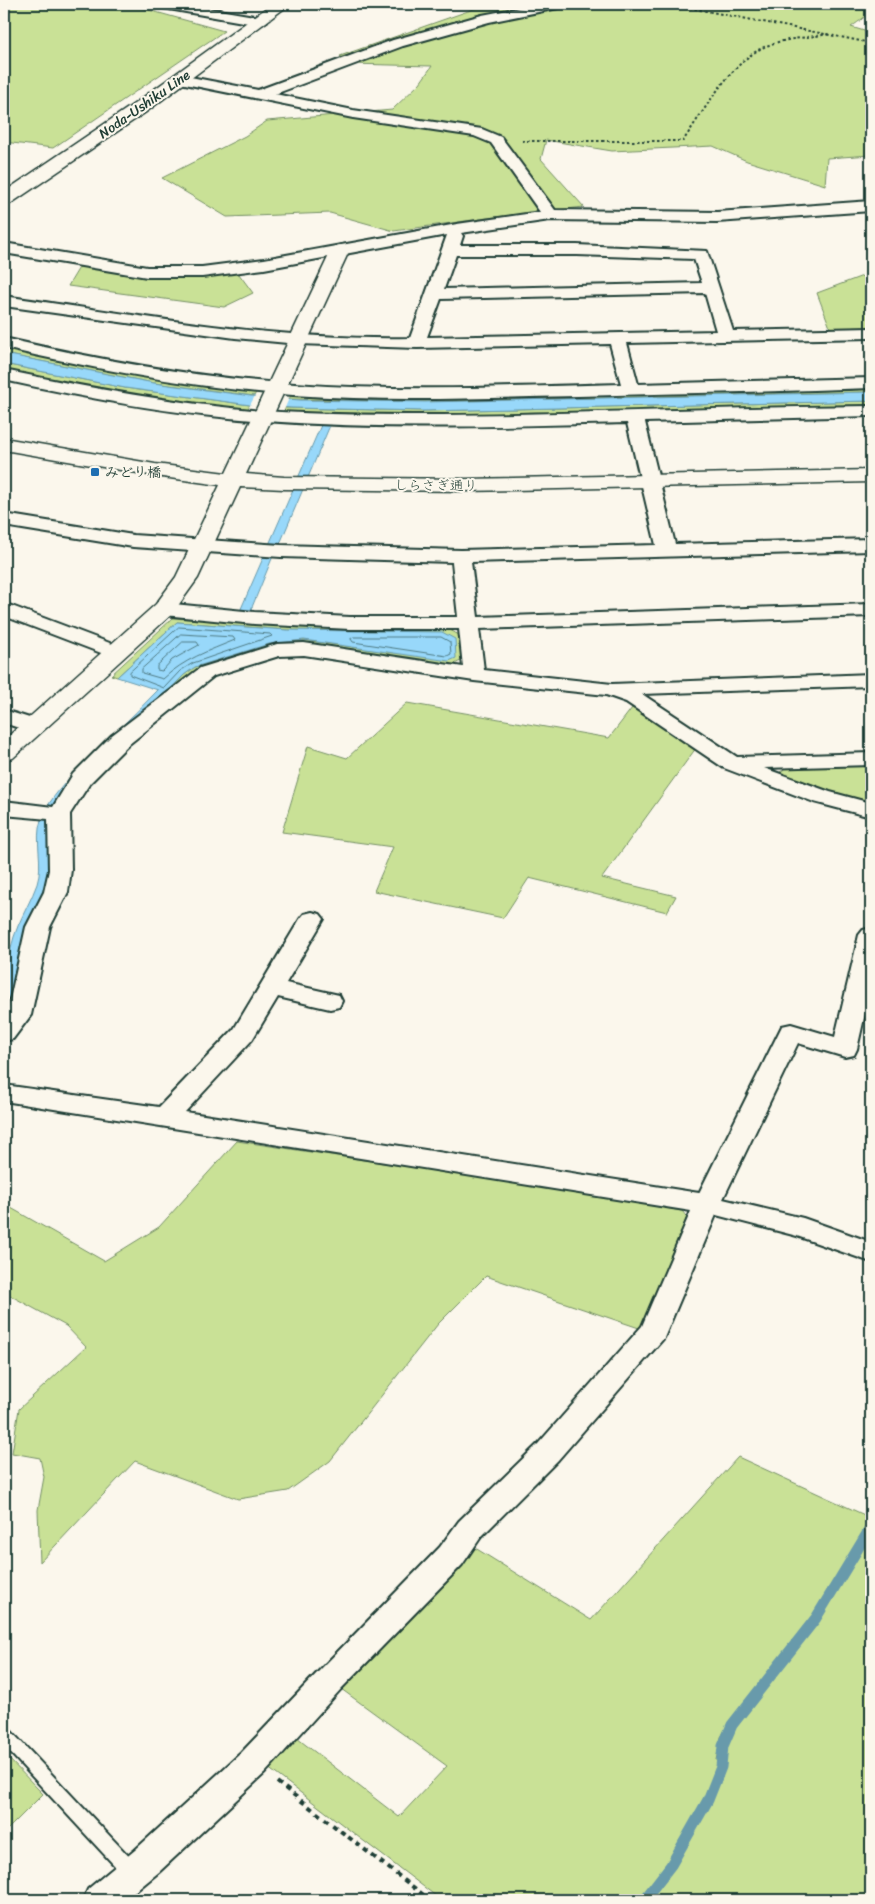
<svg xmlns="http://www.w3.org/2000/svg" width="875" height="1904" font-family="Sriracha,'Klee One',sans-serif">
<rect width="100%" height="100%" fill="#fbf7ec"/>
<filter id="ink" filterUnits="userSpaceOnUse"><feTurbulence type="fractalNoise" baseFrequency=".02" numOctaves="2"/><feDisplacementMap in="SourceGraphic" scale="10" xChannelSelector="R" yChannelSelector="G"/><feConvolveMatrix kernelMatrix="1 2 1 2 8 2 1 2 1" color-interpolation-filters="sRGB"/></filter>
<g filter="url(#ink)">
<g fill="#c9e196" stroke="#748f65">
<path d="M4,4H127L224,31L53,148L4,142Z"/>
<path d="M488,4H871C871,15 859,21 851,27L871,33V155L827,158L825,185L747,161L713,146L612,151L546,140L541,159L584,207L487,218L394,231L330,213L227,217L162,178L245,136L267,121L392,110L420,83L432,66L349,64L340,56Z"/>
<path d="M80,266L109,270H236L253,293L224,307L68,286Z"/>
<path d="M868,274H871V329L831,330L817,293Z"/>
<path d="M4,348L71,362L258,390L254,396L154,383L4,354Z"/>
<path d="M4,364L125,388L250,405L247,410L146,398L4,370Z"/>
<path d="M871,387V392L425,402L289,399L292,393L447,397Z"/>
<path d="M871,401V408L469,417L282,414L285,408L424,411Z"/>
<path d="M173,618L268,625L448,629L461,636L463,660L450,666L319,645L225,661L149,711L184,675L195,667L269,644L304,640L390,652L363,632L287,630L177,622L117,677L111,675Z"/>
<path d="M407,703L609,738L632,708L696,748L602,878L676,896L667,912L529,878L503,918L374,891L393,847L282,832L308,746L347,758Z"/>
<path d="M871,766V804L780,776V772L786,768Z"/>
<path d="M237,1141L564,1190L682,1211L687,1217L642,1329L486,1276L438,1324L330,1461L288,1491L238,1499L135,1461L40,1562L38,1510L44,1477L40,1458L12,1453L19,1409L86,1347L66,1326L4,1292V1204L104,1261L159,1227Z"/>
<path d="M738,1457L871,1518V1522L814,1617L729,1723L721,1737L716,1760L718,1766L706,1797L672,1856L640,1900H441L263,1764L293,1735L399,1817L447,1766L337,1686L472,1546L591,1620Z"/>
<path d="M871,1533V1900H647L675,1865L711,1800L724,1767L722,1764L730,1732L769,1685L822,1615Z"/>
<path d="M4,1754L43,1794L4,1833Z"/>
</g>
<g fill="#98d8fa" stroke="#689aab">
<path d="M4,354L154,383L251,396L300,400L425,402L871,392V401L424,411L292,408L250,405L125,388L4,364Z"/>
<path d="M322,423H331L279,546L273,556L250,612L240,611Z"/>
<path d="M177,622L287,630L442,632L455,639L456,658L449,661L304,640L269,644L195,667L184,675L149,711L49,831L50,876L4,1019C4,988 6,955 18,926C24,912 32,898 37,884C44,863 34,841 41,820C47,803 60,789 71,776C99,746 130,720 158,690L117,677Z"/>
</g>
<path fill="#fbf7ec" d="M256,394L290,396L284,410L249,407Z"/>
<g fill="none" stroke-linecap="round" stroke-linejoin="round">
<g stroke="#4f7b83" stroke-width="1">
<path d="M179,627L270,634L272,636L193,663L180,671L164,688L130,675V672Z"/>
<path d="M181,634L233,637L235,640C208,651 184,659 163,679L142,673V669Z"/>
<path d="M354,637H441L450,642L451,654L447,656L353,642L351,639Z"/>
<path d="M183,642H197L199,645L172,660L162,671L157,670V666Z"/>
</g>
<path stroke="#689aab" stroke-width="11" d="M644,1900L671,1865L708,1800L721,1767L723,1746L732,1725L816,1618L871,1527"/>
<defs>
<path id="service" d="M4,1728L10,1730L138,1866L141,1872L138,1878L132,1880L126,1878L4,1746Z"/>
<g id="minor">
<path d="M156,4H184L260,17L267,21L260,25L163,8Z"/>
<path d="M539,4H565L563,7L489,22L403,46L275,94L353,110L482,129L501,137L555,210L717,212L871,201V211L717,222L550,220L461,233L463,236L460,245H577L707,251L733,331L871,328V338L627,343L638,384L871,378V388C774,392 676,393 578,396C483,398 388,402 293,395C196,388 99,370 4,348V338C100,360 197,378 295,384C404,392 512,387 621,384L610,344L417,348L298,344L235,338L4,306V296C138,315 274,341 410,338L447,235L264,269L202,277H147L4,253V243L147,267H202L264,259L457,224L540,212L491,143L474,136L353,118L180,83L175,82L173,79L175,76L180,75L258,90L393,40L482,15ZM456,255H577L694,259L702,283L444,289ZM705,293L716,331L427,337L441,299Z"/>
<path d="M4,370C89,388 176,404 263,411C323,415 383,415 443,415C586,414 728,407 871,406V416L645,422L675,544L871,539V551L471,562L478,617L871,604V616L479,629L484,670L612,684L871,674V686L642,694L737,757L871,753V765L764,768L830,792L871,803V817L814,802L724,768L626,702L606,695L474,681L304,655L279,656L214,676L128,745L90,783L70,814L71,870L68,892L50,927L31,1015L13,1039L4,1041V1017L7,1013L26,927L44,892L49,870L48,819L4,815V801L53,807L73,774L112,735L200,668L277,644L304,643L463,667L459,629H350L254,624L164,615L157,613L154,609L157,605L164,603L254,612L350,617H458L452,562L281,557L133,547L4,526V514L133,535L281,545L461,550L656,545L627,423C507,426 385,430 265,421C177,415 90,399 4,380Z"/>
<path d="M4,603L123,648L126,652L123,656L116,658L109,656L4,616Z"/>
<path d="M4,710L39,721L42,726L39,731L31,732L4,723Z"/>
<path d="M312,912L320,914L324,919L286,983L339,995L342,1001L339,1007L330,1009L278,997L252,1040L185,1112L699,1193L782,1026L791,1024L835,1037L859,935L863,930L871,928V987L857,1049L854,1055L845,1057L798,1043L723,1199L803,1218L871,1242V1262L797,1236L716,1215L664,1338L558,1460L481,1537L462,1565L341,1689L265,1773L159,1872L125,1900H83L88,1889L135,1850L241,1753L319,1671L440,1547L459,1521L538,1444L642,1326L691,1211L4,1101V1085L159,1107L234,1029L300,919L304,914Z"/>
</g>
<path id="tertiary" d="M340,245L347,247L349,251L246,474L284,477L466,479L871,470V482L466,491L284,489L240,487L198,578L172,614L13,758L4,760V740L156,604L176,577L220,485L155,476L4,450V438L155,464L226,473L331,251L333,247Z"/>
<path id="primary" d="M272,4H290L146,112L10,204L4,205V192L134,104Z"/>
</defs>
<use href="#service" stroke="#1f3d34" stroke-width="4"/>
<use href="#minor" stroke="#1f3d34" stroke-width="4"/>
<use href="#tertiary" stroke="#1f3d34" stroke-width="3"/>
<use href="#primary" stroke="#1f3d34" stroke-width="3"/>
<g stroke="#1f3d34" stroke-width="2" stroke-dasharray="2.5 2.5" stroke-linecap="butt">
<path d="M670,4L871,43"/>
<path d="M522,141H683C703,112 730,64 762,48C782,38 807,38 829,34"/>
</g>
<path stroke="#1f3d34" stroke-width="4" stroke-dasharray="5 5" stroke-linecap="butt" d="M277,1782L430,1900"/>
<use href="#service" fill="#fbf7ec" fill-rule="evenodd"/>
<use href="#minor" fill="#fbf7ec" fill-rule="evenodd"/>
<use href="#tertiary" fill="#fbf7ec" fill-rule="evenodd"/>
<use href="#primary" fill="#fbf7ec" fill-rule="evenodd"/>
</g>
</g>
<rect fill="#1f6fb2" stroke="#fbf7ec" stroke-width="2" x="90" y="467" width="10" height="10" rx="2.5"/>
<g text-anchor="middle" stroke-width="4" stroke-linejoin="round" paint-order="stroke">
<g font-size="14" fill="#1f3d34" stroke="#fbf7ec">
<text transform="translate(144 104) rotate(-35)" y="5">Noda-Ushiku Line</text>
<text x="436" y="490">しらさぎ通り</text>
</g>
<g font-size="14" font-weight="bold" fill="#1f3d34" stroke="#fbf7ec" text-anchor="start">
<text x="105" y="477">みどり橋</text>
</g>
</g>
<rect width="875" height="1904" fill="none" stroke="#fbf7ec" stroke-width="20"/>
<rect x="10" y="10" width="855" height="1884" fill="none" stroke="#1f3d34" stroke-width="2" filter="url(#ink)"/>
</svg>
